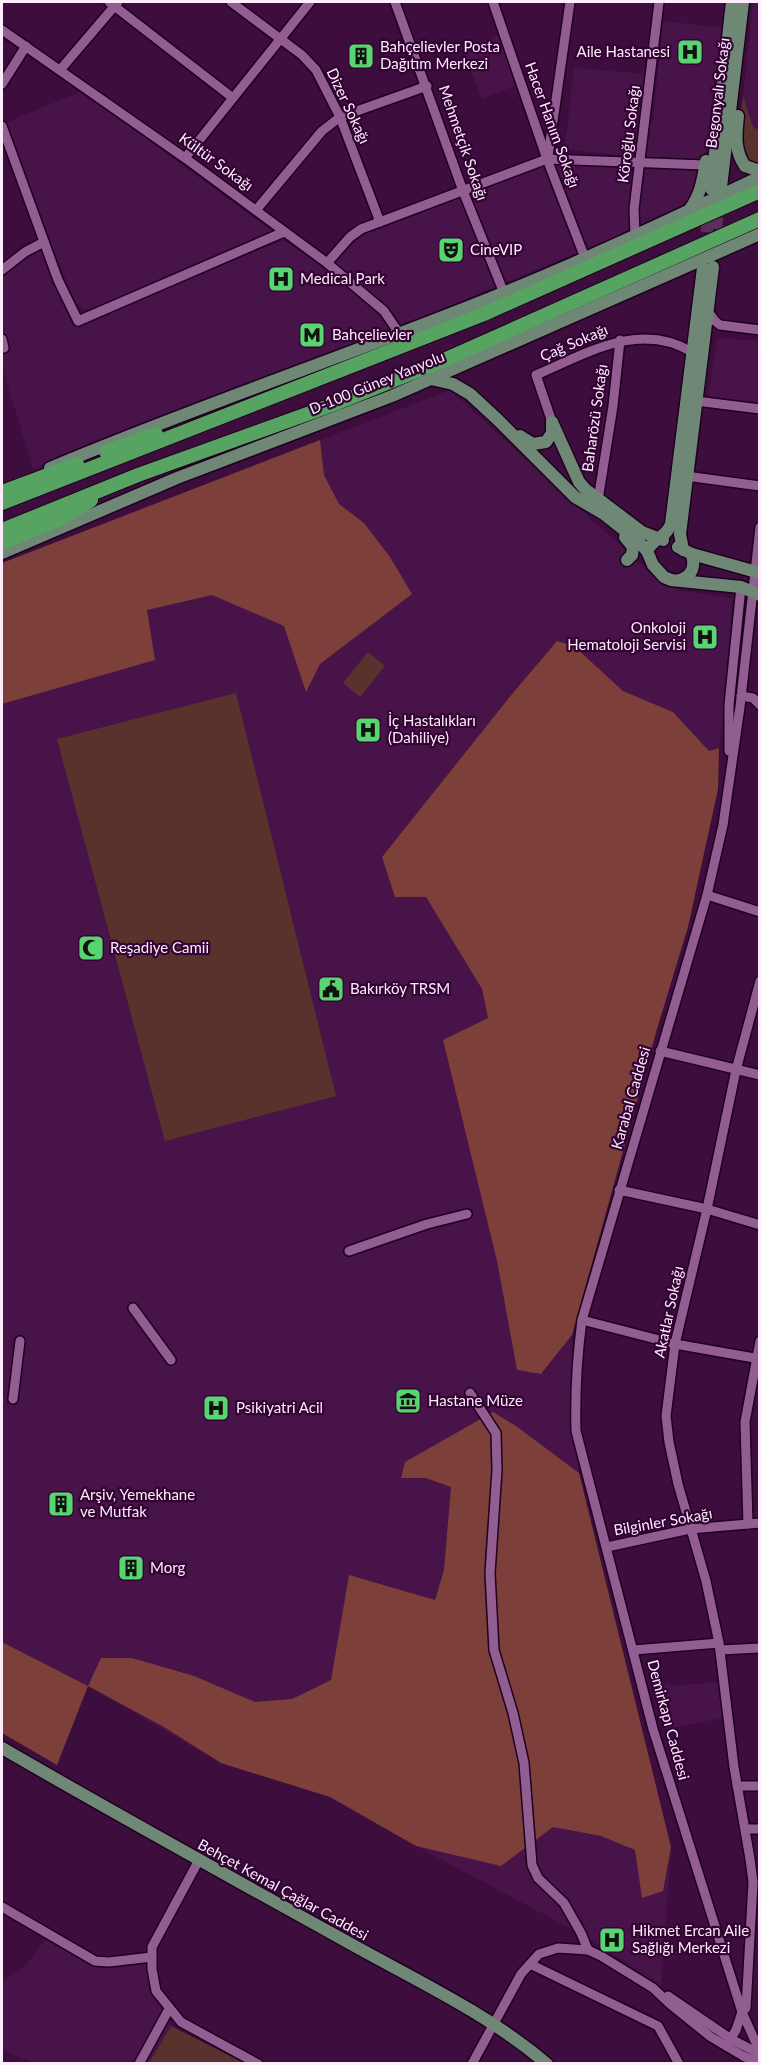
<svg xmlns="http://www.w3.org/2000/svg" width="761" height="2065" font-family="Lato,sans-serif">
<rect width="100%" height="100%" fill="#3d0e3d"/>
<g fill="#481348">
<path d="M753,2H759V130L753,127L743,96Z"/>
<path d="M663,21L723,28L710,126L698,191L687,207L406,324L33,469L2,367V265L38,239L73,326L283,240L326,269L363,235L552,163L637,166V157L565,149L574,68L647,74L642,121L653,122Z"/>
<path d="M498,35L517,85L482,99L462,49Z"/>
<path d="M82,91L273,232L95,310L83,309L74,302L5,123Z"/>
<path d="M717,338L759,341V405L708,398Z"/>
<path d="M450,390L661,583L682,591L732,598L725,701L719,748L709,751L673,712L623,691L574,646L557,641L512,694L382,857L426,897L482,989L488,1018L497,1261L517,1370L542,1374L572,1335V1408L579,1473L671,1847L661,1986L594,1941L416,1846L331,1797L221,1763L88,1686L2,1642V563Z"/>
<path d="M670,1682L672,1686L719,1682L727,1717L667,1729L656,1687Z"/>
<path d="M47,1938L93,1964L146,1963L150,1981L171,2026L149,2063H34L2,2050V1981L25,1966Z"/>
</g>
<g fill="#5a322d">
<path d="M743,96L753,127L759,130V163C730,158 741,117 743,96Z"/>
<path d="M368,652L385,666L360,697L343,683Z"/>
<path d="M236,693L336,1096L165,1141L57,739Z"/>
<path d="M171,2026L244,2063H149Z"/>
</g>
<g fill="#7d3f39">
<path d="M320,440L324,475L339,504L364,523L390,557L412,594L320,664L306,692L284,626L212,595L147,610L155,660L2,704V563Z"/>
<path d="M557,641L574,646L623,691L673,712L709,751L719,748L718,789L688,927L657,1029L572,1335L541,1374L517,1370L497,1261L443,1040L488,1018L482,989L426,897H395L382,857L512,694Z"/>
<path d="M493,1412L516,1426L579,1473L671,1847L663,1891L642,1898L635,1850L601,1836L553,1827L501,1866L416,1846L330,1797L221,1763L164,1727L88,1686L57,1765L2,1733V1642L88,1686L101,1658H132L194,1676L255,1702L292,1699L331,1680L349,1575L435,1600L444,1570L451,1487L426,1478H401L405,1462Z"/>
</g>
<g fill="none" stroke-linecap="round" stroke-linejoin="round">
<g stroke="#5a2f5a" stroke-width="12" stroke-dasharray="12 6" stroke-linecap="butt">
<path d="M714,247L719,202"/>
<path d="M703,268L709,208"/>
</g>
<defs>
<g id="minor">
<path d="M109,2L233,98"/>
<path d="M231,2L302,55L316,70L340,117L380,222"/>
<path d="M395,2L463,191L504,293"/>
<path d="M493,2L547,159L585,258"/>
<path d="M2,30L185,158L327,263L384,311L399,333"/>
<path d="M60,70L118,2"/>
<path d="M2,84L26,46"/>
<path d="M2,126L58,280L78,321L284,232"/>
<path d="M548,156L570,2"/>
<path d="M185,158L310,2"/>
<path d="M256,210L322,131L340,117L427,86"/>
<path d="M635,235L634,209L659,2"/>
<path d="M327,263L350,237L361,229L547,159L705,165"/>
<path d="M2,270L25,252L44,242"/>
<path d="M707,310L715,321L720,325L760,330"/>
<path d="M2,339L4,348"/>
<path d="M696,401L760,409"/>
<path d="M552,422L536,375C586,354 639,320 692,352"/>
<path d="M686,476L760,486"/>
<path d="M598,500L613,406L620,340"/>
<path d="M760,527L740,707L723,825L707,895L582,1320C577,1357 575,1394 576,1431L653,1729L742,2012L760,2052"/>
<path d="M741,696L753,698L760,705"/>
<path d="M729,751V705L741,587"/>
<path d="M707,895L760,912"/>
<path d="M660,1051L760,1075"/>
<path d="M619,1190L707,1209L760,1225"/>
<path d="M349,1251L427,1224L467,1214"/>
<path d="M133,1308L171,1360"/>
<path d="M582,1320L675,1344L760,1359"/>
<path d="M470,1393L496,1433L497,1470L490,1573L494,1650L513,1713L524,1763L532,1865L538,1878L564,1903L581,1933L588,1950"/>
<path d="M13,1399L20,1341"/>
<path d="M748,1524L745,1422L760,1341"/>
<path d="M607,1547L690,1529L760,1523"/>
<path d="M634,1650L719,1643"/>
<path d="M720,1650L760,1648"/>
<path d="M737,1786H760"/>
<path d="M746,1829H760"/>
<path d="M199,1860L152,1947V1969L156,1991L181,2022L258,2064"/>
<path d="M2,1907L95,1961L109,1962L152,1957"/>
<path d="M530,1964L658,2026L679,2064"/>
<path d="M668,1996L731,2039L760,2054"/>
<path d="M726,2046L736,2030L742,2012L746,2008L753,1882L750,1859L734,1767L719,1643L706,1581L678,1484L669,1442L666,1416L675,1344L707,1209L736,1070L760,981"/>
<path d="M139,2064L169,2009"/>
<path d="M472,2064L521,1974L539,1954L558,1948L588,1950L601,1956L653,1988L670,2004L711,2037L743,2056L760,2063"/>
</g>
<g id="major">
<path d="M738,116C736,134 734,150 745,166L760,171"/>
<path d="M721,187L743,2"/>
<path d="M711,189L732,2"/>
<path d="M690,209C701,194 703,179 706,161"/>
<path d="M431,379L453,384L470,394L497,419L575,497L604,514L638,541L647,551L653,565L664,577L671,580L741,587L760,595"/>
<path d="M552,422L579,482L585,489L642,532L663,540"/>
<path d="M520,436L533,444L546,442L552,433V422"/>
<path d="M50,468C199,405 353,354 503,293C590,258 675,217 760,177"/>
<path d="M625,537L633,547L632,555L627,560"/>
<path d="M678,547L692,554L760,573"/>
<path d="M683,550L680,534L713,267"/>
<path d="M647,551C653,538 666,538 671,524L703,268"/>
<path d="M2,553L177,478L392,396L760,234"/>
<path d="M680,580C693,575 695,567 692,554"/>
<path d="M2,1748C114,1813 228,1876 342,1939C411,1978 486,2012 547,2064"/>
</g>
<g id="highway">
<path d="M106,452L156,434"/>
<path d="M2,492L77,464"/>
<path d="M2,503L484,314L760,191"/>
<path d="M2,530L138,475L332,405L444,360L760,219"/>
<path d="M2,543L64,517L91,500"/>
</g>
</defs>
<use href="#minor" stroke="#1f001f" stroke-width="12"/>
<use href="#major" stroke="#1f001f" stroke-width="15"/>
<use href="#highway" stroke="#1f001f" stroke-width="16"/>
<use href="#minor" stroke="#925e91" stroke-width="9"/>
<use href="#major" stroke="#6f8875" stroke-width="12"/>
<use href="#highway" stroke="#57a462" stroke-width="14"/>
</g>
<defs>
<symbol id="hospital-square" viewBox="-11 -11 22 22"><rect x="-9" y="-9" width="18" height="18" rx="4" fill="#58d570" stroke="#320333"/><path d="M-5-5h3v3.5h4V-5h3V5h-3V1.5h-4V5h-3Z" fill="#111"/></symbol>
<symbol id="building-square" viewBox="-11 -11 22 22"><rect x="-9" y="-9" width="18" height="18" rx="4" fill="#58d570" stroke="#320333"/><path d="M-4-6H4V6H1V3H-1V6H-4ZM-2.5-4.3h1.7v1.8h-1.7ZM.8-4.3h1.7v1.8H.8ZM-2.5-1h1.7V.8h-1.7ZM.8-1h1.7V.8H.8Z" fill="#111"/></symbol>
<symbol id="theatre-square" viewBox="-11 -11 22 22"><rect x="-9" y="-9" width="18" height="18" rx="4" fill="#58d570" stroke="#320333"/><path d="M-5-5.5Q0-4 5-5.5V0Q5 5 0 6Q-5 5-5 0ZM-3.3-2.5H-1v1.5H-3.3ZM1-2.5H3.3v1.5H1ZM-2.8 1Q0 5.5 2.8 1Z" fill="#111"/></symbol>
<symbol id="metro-square" viewBox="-11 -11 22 22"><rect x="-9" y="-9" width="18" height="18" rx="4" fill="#58d570" stroke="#320333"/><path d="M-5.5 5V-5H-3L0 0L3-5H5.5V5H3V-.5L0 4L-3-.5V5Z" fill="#111"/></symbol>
<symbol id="mosque-square" viewBox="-11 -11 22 22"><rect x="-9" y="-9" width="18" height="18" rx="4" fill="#58d570" stroke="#320333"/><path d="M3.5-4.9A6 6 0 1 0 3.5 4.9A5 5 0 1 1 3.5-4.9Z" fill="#111"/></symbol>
<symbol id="civic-square" viewBox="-11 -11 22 22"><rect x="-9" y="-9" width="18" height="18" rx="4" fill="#58d570" stroke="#320333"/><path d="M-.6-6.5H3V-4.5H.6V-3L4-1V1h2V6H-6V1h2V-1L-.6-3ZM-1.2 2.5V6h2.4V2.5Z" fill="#111"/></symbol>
<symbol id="museum-square" viewBox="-11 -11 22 22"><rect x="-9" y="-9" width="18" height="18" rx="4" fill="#58d570" stroke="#320333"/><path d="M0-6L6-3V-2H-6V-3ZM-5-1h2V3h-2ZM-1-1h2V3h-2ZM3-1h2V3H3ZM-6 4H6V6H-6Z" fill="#111"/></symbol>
</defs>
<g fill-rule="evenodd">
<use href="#hospital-square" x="675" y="37" width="30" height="30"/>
<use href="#building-square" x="346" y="41" width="30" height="30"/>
<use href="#theatre-square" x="436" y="235" width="30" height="30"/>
<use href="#hospital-square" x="266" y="264" width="30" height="30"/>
<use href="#metro-square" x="297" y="320" width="30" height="30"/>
<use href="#hospital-square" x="690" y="622" width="30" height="30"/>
<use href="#hospital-square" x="353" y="715" width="30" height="30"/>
<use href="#mosque-square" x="76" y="933" width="30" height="30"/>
<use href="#civic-square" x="316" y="974" width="30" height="30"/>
<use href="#museum-square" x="393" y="1386" width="30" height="30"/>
<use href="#hospital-square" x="201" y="1393" width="30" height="30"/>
<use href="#building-square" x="46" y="1489" width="30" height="30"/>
<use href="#building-square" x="116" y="1553" width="30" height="30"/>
<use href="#hospital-square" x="597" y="1925" width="30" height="30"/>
</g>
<g text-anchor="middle" stroke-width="4.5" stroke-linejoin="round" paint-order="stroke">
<g font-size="15" fill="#feecfd" stroke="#320333" text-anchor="start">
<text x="380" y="52">Bahçelievler Posta<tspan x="380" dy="17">Dağıtım Merkezi</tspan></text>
<text x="670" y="57" text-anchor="end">Aile Hastanesi</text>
<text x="470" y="255">CineVIP</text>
<text x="300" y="284">Medical Park</text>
<text x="332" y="340">Bahçelievler</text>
<text x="686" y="633" text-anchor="end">Onkoloji<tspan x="686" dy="17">Hematoloji Servisi</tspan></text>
<text x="388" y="726">İç Hastalıkları<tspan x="388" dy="17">(Dahiliye)</tspan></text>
<text x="110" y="953">Reşadiye Camii</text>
<text x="350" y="994">Bakırköy TRSM</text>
<text x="428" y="1406">Hastane Müze</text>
<text x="236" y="1413">Psikiyatri Acil</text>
<text x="80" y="1500">Arşiv, Yemekhane<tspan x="80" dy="17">ve Mutfak</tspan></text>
<text x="150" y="1573">Morg</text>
<text x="632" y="1936">Hikmet Ercan Aile<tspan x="632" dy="17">Sağlığı Merkezi</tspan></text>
</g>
<g font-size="15" fill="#feecfd" stroke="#320333">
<text transform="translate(718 93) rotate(-83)" y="5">Begonyalı Sokağı</text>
<text transform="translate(348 106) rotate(65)" y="5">Dizer Sokağı</text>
<text transform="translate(552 125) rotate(70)" y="5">Hacer Hanım Sokağı</text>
<text transform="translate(629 134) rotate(-83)" y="5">Köroğlu Sokağı</text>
<text transform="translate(463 143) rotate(71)" y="5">Mehmetçik Sokağı</text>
<text transform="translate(216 162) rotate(36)" y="5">Kültür Sokağı</text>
<text transform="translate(574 343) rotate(-23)" y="5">Çağ Sokağı</text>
<text transform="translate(377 383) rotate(-22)" y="5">D-100 Güney Yanyolu</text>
<text transform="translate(595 418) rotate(-82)" y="5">Baharözü Sokağı</text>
<text transform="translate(631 1098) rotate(-74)" y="5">Karabal Caddesi</text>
<text transform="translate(669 1312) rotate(-78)" y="5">Akatlar Sokağı</text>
<text transform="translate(663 1522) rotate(-10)" y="5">Bilginler Sokağı</text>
<text transform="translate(668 1720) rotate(75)" y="5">Demirkapı Caddesi</text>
<text transform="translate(283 1890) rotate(29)" y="5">Behçet Kemal Çağlar Caddesi</text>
</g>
</g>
<rect width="761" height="2065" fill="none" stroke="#feecfd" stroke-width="6"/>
</svg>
